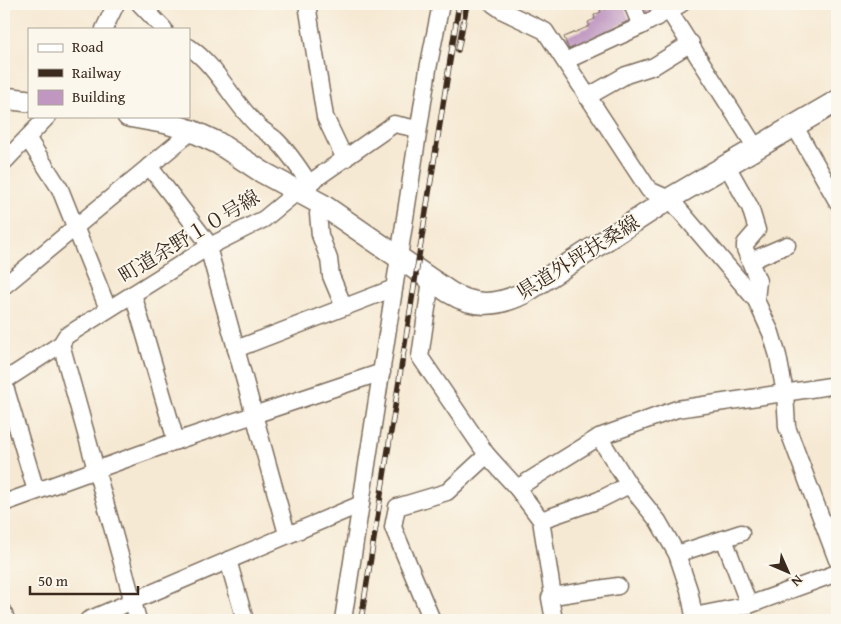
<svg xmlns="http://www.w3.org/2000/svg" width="841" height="624" font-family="'Gentium Book Plus','Noto Serif JP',serif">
<rect width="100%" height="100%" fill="#fbf7ec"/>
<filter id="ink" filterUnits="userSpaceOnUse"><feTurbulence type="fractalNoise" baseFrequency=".02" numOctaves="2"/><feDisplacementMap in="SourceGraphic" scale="10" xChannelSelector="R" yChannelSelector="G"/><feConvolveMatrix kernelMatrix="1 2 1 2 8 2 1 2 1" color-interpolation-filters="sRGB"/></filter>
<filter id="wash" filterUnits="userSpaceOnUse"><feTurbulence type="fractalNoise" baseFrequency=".0096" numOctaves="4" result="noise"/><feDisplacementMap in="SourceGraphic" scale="20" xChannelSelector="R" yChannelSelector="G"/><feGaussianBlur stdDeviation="1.12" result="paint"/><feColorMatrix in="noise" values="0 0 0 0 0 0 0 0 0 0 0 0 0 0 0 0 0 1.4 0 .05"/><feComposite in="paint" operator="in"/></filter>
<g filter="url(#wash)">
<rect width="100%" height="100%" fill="#f6e9d3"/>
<g id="blocks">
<g fill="#bf97c1">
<path d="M614,4H623L630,20L569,50L564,37L590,26L588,22L595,19L594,15L601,12L600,9L603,7L605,10L615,6Z"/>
<path d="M647,5L651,13L642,17L639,9Z"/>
</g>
</g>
</g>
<g filter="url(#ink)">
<use href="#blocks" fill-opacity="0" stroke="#7c6d5d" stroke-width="1"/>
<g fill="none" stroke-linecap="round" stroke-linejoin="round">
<defs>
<g id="minor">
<path d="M140,4L164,29"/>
<path d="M307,4L325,117L345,159"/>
<path d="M493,4L503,11L545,31L649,190L669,199"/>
<path d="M632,4L641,26"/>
<path d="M669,11L756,148"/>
<path d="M104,29L116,4"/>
<path d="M189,47C218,67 232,101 257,125C262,130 269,134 275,139C289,152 300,169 310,185"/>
<path d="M565,61L641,26L681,4"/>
<path d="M587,97L626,75L654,66L691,43"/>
<path d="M794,125L837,201"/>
<path d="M28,139L60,189L108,309"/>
<path d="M4,162L48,116"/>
<path d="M149,166L205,239L208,247L287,534"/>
<path d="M727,166L750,207L757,230L745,244V249L758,281L756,300"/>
<path d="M671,200L756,300L771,333L778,356L785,393L787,427L837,560"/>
<path d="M321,204L318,214L320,235L329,259L331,276L344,307"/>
<path d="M750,261L787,245"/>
<path d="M431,280L420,357L487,455L447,492L397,507L393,527L432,620"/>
<path d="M4,286L192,131"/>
<path d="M133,294L176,441"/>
<path d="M61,344L138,620"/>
<path d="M236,349L394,288"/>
<path d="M4,381L61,344L66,336L208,247L264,219L298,191L394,124L418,129"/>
<path d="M4,383L36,491"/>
<path d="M599,437L629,485L658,521L677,554L689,590L694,616"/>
<path d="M487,455L517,488L541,520L553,596L550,598L554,620"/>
<path d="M517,488L599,437L677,409L837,385"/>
<path d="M4,503L176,441L382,372"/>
<path d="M541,520L599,500L629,485"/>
<path d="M724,539L749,605"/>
<path d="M677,554L741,533"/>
<path d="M228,560L245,620"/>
<path d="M553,596L618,586"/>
<path d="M4,613L6,620"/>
<path d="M88,620L361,504"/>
<path d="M343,620L428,69L441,4"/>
<path d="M692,620L694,616L749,605L837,573"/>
</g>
<g id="major">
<path d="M4,98L29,101"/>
<path d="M128,116L167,123L192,131L218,143L262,172L321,204L449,292C475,308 497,306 524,293L669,199L837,101"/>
</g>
</defs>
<use href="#minor" stroke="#7c6d5d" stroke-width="19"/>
<use href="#major" stroke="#7c6d5d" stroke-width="24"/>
<use href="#minor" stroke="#fff" stroke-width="16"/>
<use href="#major" stroke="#fff" stroke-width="21"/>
<defs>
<g id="rail">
<path d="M458,50L467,4"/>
<path d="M361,620L459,4"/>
</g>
</defs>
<use href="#rail" stroke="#3b2a1e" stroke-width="5.5"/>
<use href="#rail" stroke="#fbf7ec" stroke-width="4" stroke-dasharray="11" stroke-linecap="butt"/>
</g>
</g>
<g text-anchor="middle" stroke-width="4" stroke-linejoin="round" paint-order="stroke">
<g font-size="20" fill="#3b2a1e" stroke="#fbf7ec">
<text transform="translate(189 236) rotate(-31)" y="7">町道余野１０号線</text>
<text transform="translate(578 257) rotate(-32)" y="7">県道外坪扶桑線</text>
</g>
</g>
<rect width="841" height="624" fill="none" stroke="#fbf7ec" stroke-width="20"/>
<rect x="28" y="28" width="162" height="90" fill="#fbf7ec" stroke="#aea59a"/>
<rect x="38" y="44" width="25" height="8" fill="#ffffff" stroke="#aea59a"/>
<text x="72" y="52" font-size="15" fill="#3b2a1e">Road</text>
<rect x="38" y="69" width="25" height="8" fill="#3b2a1e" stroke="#aea59a"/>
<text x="72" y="78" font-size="15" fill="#3b2a1e">Railway</text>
<rect x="38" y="90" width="25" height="15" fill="#bf97c1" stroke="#aea59a"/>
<text x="72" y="102" font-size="15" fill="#3b2a1e">Building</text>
<g transform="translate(788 572) rotate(135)" stroke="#fbf7ec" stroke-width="4" paint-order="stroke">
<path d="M0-4L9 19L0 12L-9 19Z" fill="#3b2a1e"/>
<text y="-8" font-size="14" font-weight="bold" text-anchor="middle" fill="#3b2a1e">N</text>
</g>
<path d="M30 586v8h108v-8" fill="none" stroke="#3b2a1e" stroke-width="2.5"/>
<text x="38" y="586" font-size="15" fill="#3b2a1e" stroke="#fbf7ec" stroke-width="4" paint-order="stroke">50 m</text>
</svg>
